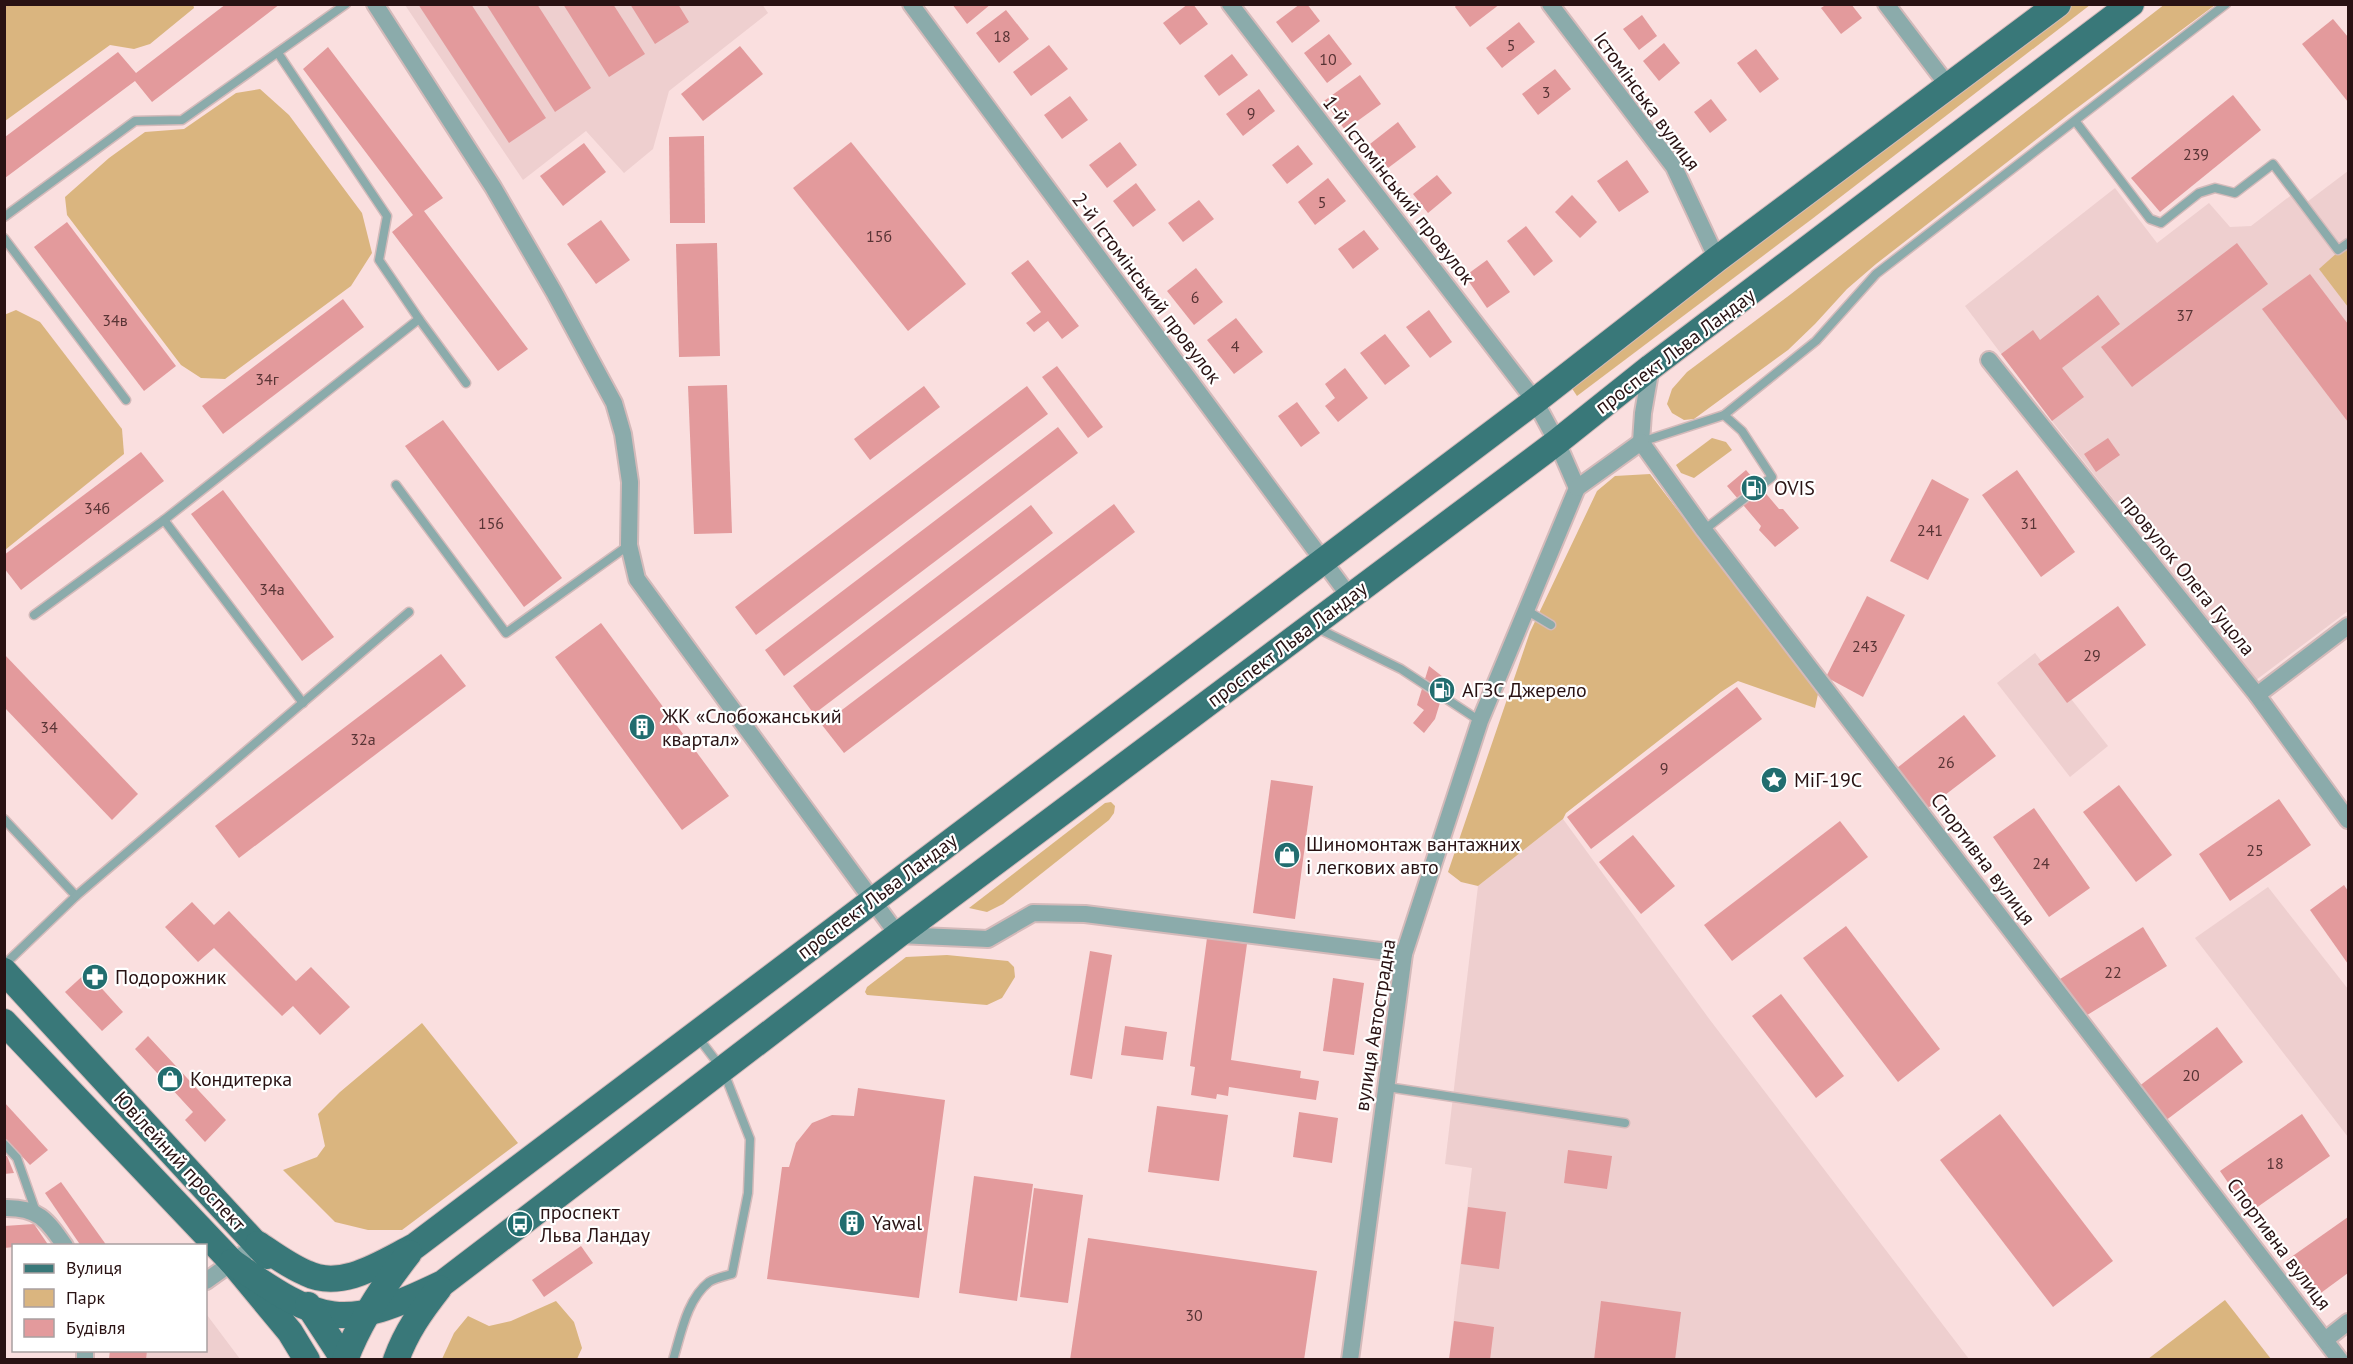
<svg xmlns="http://www.w3.org/2000/svg" width="2353" height="1364" font-family="'PT Sans',sans-serif">
<rect width="100%" height="100%" fill="#fadfdf"/>
<g fill="#eecfcf">
<path d="M762,4L768,13L669,91L653,149L624,173L586,131L523,180L405,5Z"/>
<path d="M2348,171V611L2256,680L2052,421L1965,306L2115,188L2157,243L2209,203L2230,227L2251,226L2294,193L2303,205Z"/>
<path d="M2035,653L2108,746L2070,777L1997,683Z"/>
<path d="M1563,819L1710,1020L1969,1359H1449L1472,1168L1445,1164L1478,886Z"/>
<path d="M2268,887L2348,989V1137L2195,938Z"/>
<path d="M207,1315L240,1359L109,1360L110,1351L206,1350V1316Z"/>
</g>
<g fill="#dab57f">
<path d="M5,4H193L194,8L150,44L134,49L110,45L5,121Z"/>
<path d="M2165,4L2215,5L2069,114L1876,264L1847,289L1815,324L1788,350L1694,419L1684,420L1672,413L1667,404L1672,389L1687,372L1791,294Z"/>
<path d="M2070,5H2090L1812,219L1577,396L1571,387Z"/>
<path d="M260,89L289,115L362,213L372,253L351,286L225,379L201,378L181,365L67,215L65,197L109,158L145,132L184,129L236,93Z"/>
<path d="M2348,243V307L2319,269Z"/>
<path d="M16,310L40,322L122,429L124,454L5,550L4,315Z"/>
<path d="M1712,438L1726,442L1732,450L1694,478L1681,473L1676,465Z"/>
<path d="M1650,474L1818,694L1815,708L1738,681L1721,692L1566,813L1563,819L1478,886L1461,882L1448,872L1530,632L1597,491L1615,476Z"/>
<path d="M1111,802L1115,806L1114,813L1109,820L1003,904L987,912L969,908L1105,803Z"/>
<path d="M947,955L1008,961L1014,967L1015,977L1002,998L987,1005L867,995L865,992L867,987L906,957Z"/>
<path d="M422,1023L518,1143L402,1230H368L335,1222L283,1170L317,1157L325,1146L318,1114L340,1092Z"/>
<path d="M2225,1300L2271,1359H2148Z"/>
<path d="M556,1301L574,1322L582,1348L577,1359H442L454,1333L468,1316L489,1326L511,1321Z"/>
</g>
<g fill="#e39a9c">
<path d="M226,4H280L152,102L135,81L5,178V137L118,52L136,73Z"/>
<path d="M418,4H471L546,118L509,143Z"/>
<path d="M486,4H537L591,88L555,112Z"/>
<path d="M563,4H613L645,54L609,77Z"/>
<path d="M630,4H678L689,22L655,44Z"/>
<path d="M952,4H991L967,24Z"/>
<path d="M1188,4H1193L1208,24L1180,45L1163,23Z"/>
<path d="M1300,4H1307L1320,21L1292,43L1276,22Z"/>
<path d="M1457,4H1500L1470,27L1455,7Z"/>
<path d="M1827,4H1851L1862,18L1841,34L1821,8Z"/>
<path d="M1006,10L1029,39L999,63L976,33Z"/>
<path d="M1642,15L1657,36L1639,50L1623,29Z"/>
<path d="M2333,19L2348,37V102L2302,44Z"/>
<path d="M1519,22L1535,42L1502,68L1486,48Z"/>
<path d="M1329,34L1352,64L1327,83L1304,53Z"/>
<path d="M1664,43L1680,63L1659,81L1643,61Z"/>
<path d="M1049,45L1068,69L1031,96L1013,72Z"/>
<path d="M740,46L763,74L703,121L681,94Z"/>
<path d="M328,47L443,198L424,211L528,349L498,371L392,232L413,215L303,69Z"/>
<path d="M1756,49L1779,79L1760,93L1737,63Z"/>
<path d="M1232,54L1248,75L1219,96L1204,76Z"/>
<path d="M1555,69L1571,89L1538,115L1522,94Z"/>
<path d="M1360,75L1381,104L1345,130L1324,101Z"/>
<path d="M1259,89L1275,111L1243,136L1226,114Z"/>
<path d="M2233,95L2261,130L2160,212L2131,178Z"/>
<path d="M1070,96L1088,120L1062,139L1044,115Z"/>
<path d="M1711,99L1727,120L1710,133L1694,112Z"/>
<path d="M1398,122L1416,147L1388,168L1370,144Z"/>
<path d="M704,136L705,223H670L669,137Z"/>
<path d="M851,142L966,284L908,331L793,188Z"/>
<path d="M1120,142L1137,165L1107,188L1089,165Z"/>
<path d="M584,143L606,172L563,206L540,176Z"/>
<path d="M1298,145L1313,164L1287,184L1272,165Z"/>
<path d="M1627,160L1649,192L1619,212L1597,181Z"/>
<path d="M1437,175L1452,193L1428,213L1413,194Z"/>
<path d="M1328,178L1346,201L1315,225L1298,202Z"/>
<path d="M1136,183L1156,210L1133,227L1113,201Z"/>
<path d="M1572,195L1597,222L1580,238L1555,212Z"/>
<path d="M1199,200L1214,219L1183,242L1168,223Z"/>
<path d="M601,220L630,260L596,284L567,244Z"/>
<path d="M67,222L176,366L144,391L34,247Z"/>
<path d="M1526,226L1553,261L1534,276L1507,241Z"/>
<path d="M1364,230L1379,249L1353,269L1338,249Z"/>
<path d="M717,243L720,356L679,357L676,244Z"/>
<path d="M2237,243L2268,284L2132,387L2101,347Z"/>
<path d="M1028,260L1079,326L1062,339L1048,321L1034,332L1026,323L1041,312L1011,273Z"/>
<path d="M1487,260L1510,292L1487,308L1465,276Z"/>
<path d="M1196,268L1223,302L1194,325L1167,291Z"/>
<path d="M2310,274L2348,324V422L2262,309Z"/>
<path d="M2098,295L2120,324L2062,368L2084,397L2052,421L2001,354L2033,330L2040,340Z"/>
<path d="M343,299L364,327L223,434L202,406Z"/>
<path d="M1429,310L1452,342L1430,358L1406,327Z"/>
<path d="M1236,318L1263,352L1234,374L1207,340Z"/>
<path d="M1385,334L1410,366L1385,385L1360,353Z"/>
<path d="M1057,366L1103,427L1088,438L1042,377Z"/>
<path d="M1345,368L1368,398L1338,422L1325,406L1335,398L1325,384Z"/>
<path d="M727,385L732,533L694,534L688,386Z"/>
<path d="M924,386L940,407L870,460L854,439Z"/>
<path d="M1027,386L1048,414L756,635L735,607Z"/>
<path d="M1297,402L1320,433L1301,447L1278,416Z"/>
<path d="M443,420L562,578L524,607L405,446Z"/>
<path d="M1058,427L1078,453L784,676L765,650Z"/>
<path d="M2108,438L2120,455L2096,472L2084,454Z"/>
<path d="M141,452L164,481L21,590L4,568V555Z"/>
<path d="M1746,470L1779,509H1783L1799,528L1775,547L1759,530L1761,526L1727,486Z"/>
<path d="M2017,470L2075,552L2041,577L1982,495Z"/>
<path d="M1932,479L1969,499L1928,580L1890,561Z"/>
<path d="M223,490L334,637L302,661L191,514Z"/>
<path d="M1114,504L1135,532L844,753L822,725Z"/>
<path d="M1031,505L1053,533L814,714L793,686Z"/>
<path d="M1867,596L1905,615L1863,697L1826,677Z"/>
<path d="M2118,606L2146,645L2067,703L2038,664Z"/>
<path d="M601,623L729,796L682,830L555,657Z"/>
<path d="M4,654L138,794L112,820L4,707Z"/>
<path d="M441,654L466,686L239,858L215,826Z"/>
<path d="M1429,666L1447,680L1435,719L1424,733L1413,723L1424,710L1417,705Z"/>
<path d="M1737,687L1762,719L1591,849L1567,817Z"/>
<path d="M1964,715L1996,756L1928,808L1897,768Z"/>
<path d="M1271,780L1313,786L1295,919L1253,913Z"/>
<path d="M2119,785L2172,855L2136,882L2083,812Z"/>
<path d="M2279,799L2311,845L2230,901L2199,854Z"/>
<path d="M2034,808L2090,888L2049,917L1993,837Z"/>
<path d="M1840,821L1868,857L1732,961L1704,925Z"/>
<path d="M1633,835L1675,886L1641,914L1599,862Z"/>
<path d="M2344,885L2348,891V964L2310,910Z"/>
<path d="M192,902L214,925L229,911L296,981L311,967L350,1007L320,1035L293,1006L282,1016L214,948L198,962L165,927Z"/>
<path d="M1846,926L1940,1049L1898,1082L1803,958Z"/>
<path d="M2143,927L2167,966L2084,1017L2060,979Z"/>
<path d="M1207,938L1247,944L1231,1060L1301,1071L1300,1078L1319,1081L1316,1100L1229,1087L1228,1096L1217,1094L1216,1099L1191,1095L1195,1067L1190,1066Z"/>
<path d="M1090,951L1112,955L1092,1079L1070,1075Z"/>
<path d="M87,972L123,1012L102,1031L65,992Z"/>
<path d="M1333,978L1364,983L1354,1055L1323,1051Z"/>
<path d="M1781,994L1844,1076L1816,1098L1752,1016Z"/>
<path d="M1125,1026L1167,1032L1163,1060L1121,1055Z"/>
<path d="M2217,1027L2243,1062L2165,1121L2138,1087Z"/>
<path d="M148,1036L226,1120L205,1142L185,1120L193,1112L135,1049Z"/>
<path d="M858,1088L945,1100L919,1298L767,1279L782,1167H789L796,1143L812,1123L832,1115L854,1116Z"/>
<path d="M4,1102L48,1150L30,1165L4,1137Z"/>
<path d="M1157,1106L1228,1115L1219,1181L1148,1172Z"/>
<path d="M1299,1112L1338,1118L1332,1163L1293,1157Z"/>
<path d="M2000,1114L2113,1261L2053,1307L1940,1160Z"/>
<path d="M2302,1114L2330,1156L2249,1213L2220,1171Z"/>
<path d="M1568,1150L1612,1156L1607,1189L1564,1183Z"/>
<path d="M4,1156H7L14,1173L4,1174Z"/>
<path d="M974,1176L1033,1184L1017,1301L959,1293Z"/>
<path d="M61,1182L107,1246H81L45,1193Z"/>
<path d="M1034,1188L1083,1195L1068,1303L1020,1297Z"/>
<path d="M1468,1207L1506,1212L1499,1269L1461,1264Z"/>
<path d="M2348,1217V1273L2314,1298L2287,1260Z"/>
<path d="M34,1224L49,1246H14V1247L4,1248V1226Z"/>
<path d="M1088,1238L1317,1271L1304,1360H1070Z"/>
<path d="M581,1246L593,1263L544,1297L532,1280Z"/>
<path d="M1601,1301L1681,1312L1675,1360H1594Z"/>
<path d="M1454,1321L1494,1327L1490,1360H1449Z"/>
<path d="M110,1350H147L146,1360H109Z"/>
</g>
<g fill="none" stroke-linecap="round" stroke-linejoin="round">
<defs>
<g id="lane">
<path d="M278,53L387,216L379,260L419,319"/>
<path d="M2076,122L2150,219L2161,223L2199,193L2215,188L2235,193L2273,164L2338,250L2348,243"/>
<path d="M4,217L135,121L182,120L346,4"/>
<path d="M4,238L126,400"/>
<path d="M1641,442L1724,415L1816,341L1876,274L2226,4"/>
<path d="M396,485L506,633L629,545"/>
<path d="M164,520L419,319L466,383"/>
<path d="M1704,530L1772,477L1742,431L1724,415"/>
<path d="M1526,610L1551,625"/>
<path d="M34,615L164,520L303,703"/>
<path d="M1315,627L1401,669L1480,721"/>
<path d="M4,819L76,896L4,965"/>
<path d="M76,896L409,612"/>
<path d="M1387,1087L1625,1123"/>
<path d="M4,1144L17,1158L36,1212"/>
<path d="M673,1360C681,1334 687,1299 709,1282C715,1278 725,1276 732,1274L748,1193L750,1139L723,1070L697,1036"/>
</g>
<g id="street">
<path d="M375,4L493,187L554,292L614,403L623,434L630,482L629,545L637,579L898,935L988,939L1033,913L1085,914L1404,954"/>
<path d="M911,4L1350,597"/>
<path d="M1230,4L1535,401L1557,442L1577,488L1480,721L1404,954L1350,1360"/>
<path d="M1550,4L1674,167L1717,259"/>
<path d="M1886,4L1949,87"/>
<path d="M1989,360L2257,695L2348,820"/>
<path d="M1651,367L1643,413L1641,442L1704,530L2340,1360"/>
<path d="M1577,488L1641,442"/>
<path d="M2257,695L2348,626"/>
<path d="M4,1208C38,1207 47,1220 65,1246"/>
<path d="M206,1281L258,1244"/>
<path d="M2325,1340L2348,1322"/>
<path d="M85,1360V1350"/>
</g>
<g id="primary">
<path d="M4,971L267,1256"/>
<path d="M4,1022L232,1262L290,1332L307,1360"/>
<path d="M258,1244C273,1254 289,1266 306,1273C342,1291 383,1262 415,1246L1535,401L1717,259L2058,4"/>
<path d="M232,1262C322,1325 342,1332 443,1283L898,935L1557,442L1651,367L2131,4"/>
<path d="M308,1305L344,1360"/>
<path d="M345,1360C360,1320 383,1286 409,1253"/>
<path d="M396,1360C406,1332 421,1311 439,1288"/>
</g>
</defs>
<use href="#lane" stroke="#d4baba" stroke-width="11"/>
<use href="#street" stroke="#d4baba" stroke-width="20"/>
<use href="#primary" stroke="#d4baba" stroke-width="28"/>
<use href="#lane" stroke="#8babab" stroke-width="8"/>
<use href="#street" stroke="#8babab" stroke-width="16"/>
<use href="#primary" stroke="#397879" stroke-width="26"/>
</g>
<defs>
<symbol id="fuel-disc" viewBox="-11 -11 22 22"><circle r="9.5" fill="#216d6f" stroke="#fff"/><path d="M-5.5-6h7V0h2V4h1.3V-2.5L3-4.5l.8-.8L6-3V5H2.5V1h-1V6h-7ZM-4.2-4.7v3.2H.2V-4.7Z" fill="#fff"/></symbol>
<symbol id="building-disc" viewBox="-11 -11 22 22"><circle r="9.5" fill="#216d6f" stroke="#fff"/><path d="M-4-6H4V6H1V3H-1V6H-4ZM-2.5-4.3h1.7v1.8h-1.7ZM.8-4.3h1.7v1.8H.8ZM-2.5-1h1.7V.8h-1.7ZM.8-1h1.7V.8H.8Z" fill="#fff"/></symbol>
<symbol id="sight-disc" viewBox="-11 -11 22 22"><circle r="9.5" fill="#216d6f" stroke="#fff"/><path d="M0-6L1.8-2.2L6-1.7L2.9 1.2L3.7 5.4L0 3.3L-3.7 5.4L-2.9 1.2L-6-1.7L-1.8-2.2Z" fill="#fff"/></symbol>
<symbol id="shop-disc" viewBox="-11 -11 22 22"><circle r="9.5" fill="#216d6f" stroke="#fff"/><path d="M-5-2.5h2.3a2.7 3.5 0 0 1 5.4 0H5L5.5 6h-11ZM-1.5-2.5h3a1.5 2.3 0 0 0-3 0Z" fill="#fff"/></symbol>
<symbol id="pharmacy-disc" viewBox="-11 -11 22 22"><circle r="9.5" fill="#216d6f" stroke="#fff"/><path d="M-2-6h4v4h4v4h-4v4h-4v-4h-4v-4h4Z" fill="#fff"/></symbol>
<symbol id="bus-disc" viewBox="-11 -11 22 22"><circle r="9.5" fill="#216d6f" stroke="#fff"/><path d="M-5-6H5V4H4V6H2V4H-2V6H-4V4H-5ZM-3.5-4V0h7V-4ZM-3.5 1.2v1.5H-2V1.2ZM2 1.2v1.5H3.5V1.2Z" fill="#fff"/></symbol>
</defs>
<g fill-rule="evenodd">
<use href="#fuel-disc" x="1739" y="473" width="30" height="30"/>
<use href="#fuel-disc" x="1427" y="675" width="30" height="30"/>
<use href="#building-disc" x="627" y="712" width="30" height="30"/>
<use href="#sight-disc" x="1759" y="765" width="30" height="30"/>
<use href="#shop-disc" x="1272" y="840" width="30" height="30"/>
<use href="#pharmacy-disc" x="80" y="962" width="30" height="30"/>
<use href="#shop-disc" x="155" y="1064" width="30" height="30"/>
<use href="#building-disc" x="837" y="1208" width="30" height="30"/>
<use href="#bus-disc" x="505" y="1209" width="30" height="30"/>
</g>
<g text-anchor="middle" stroke-width="4.5" stroke-linejoin="round" paint-order="stroke">
<g font-size="16" fill="#583435">
<text x="1002" y="42">18</text>
<text x="1511" y="51">5</text>
<text x="1328" y="65">10</text>
<text x="1546" y="98">3</text>
<text x="1251" y="119">9</text>
<text x="2196" y="160">239</text>
<text x="1322" y="208">5</text>
<text x="879" y="242">15б</text>
<text x="1195" y="303">6</text>
<text x="2185" y="321">37</text>
<text x="115" y="326">34в</text>
<text x="1235" y="352">4</text>
<text x="267" y="385">34г</text>
<text x="97" y="514">34б</text>
<text x="491" y="529">156</text>
<text x="2029" y="529">31</text>
<text x="1930" y="536">241</text>
<text x="272" y="595">34а</text>
<text x="1865" y="652">243</text>
<text x="2092" y="661">29</text>
<text x="49" y="733">34</text>
<text x="363" y="745">32а</text>
<text x="1946" y="768">26</text>
<text x="1664" y="774">9</text>
<text x="2255" y="856">25</text>
<text x="2041" y="869">24</text>
<text x="2113" y="978">22</text>
<text x="2191" y="1081">20</text>
<text x="2275" y="1169">18</text>
<text x="1194" y="1321">30</text>
</g>
<g font-size="20" fill="#291213" stroke="#fff">
<text transform="translate(1647 101) rotate(54)" y="7">Істомінська вулиця</text>
<text transform="translate(1399 190) rotate(52)" y="7">1-й Істомінський провулок</text>
<text transform="translate(1147 288) rotate(53)" y="7">2-й Істомінський провулок</text>
<text transform="translate(1675 351) rotate(-37)" y="7">проспект Льва Ландау</text>
<text transform="translate(2188 575) rotate(51)" y="7">провулок Олега Гуцола</text>
<text transform="translate(1287 644) rotate(-37)" y="7">проспект Льва Ландау</text>
<text transform="translate(1983 859) rotate(53)" y="7">Спортивна вулиця</text>
<text transform="translate(877 896) rotate(-37)" y="7">проспект Льва Ландау</text>
<text transform="translate(1375 1025) rotate(-81)" y="7">вулиця Автострадна</text>
<text transform="translate(180 1161) rotate(47)" y="7">Ювілейний проспект</text>
<text transform="translate(2279 1244) rotate(53)" y="7">Спортивна вулиця</text>
</g>
<g font-size="20" fill="#291213" stroke="#fff" text-anchor="start">
<text x="1774" y="495">OVIS</text>
<text x="1462" y="697">АГЗС Джерело</text>
<text x="662" y="723">ЖК «Слобожанський<tspan x="662" dy="23">квартал»</tspan></text>
<text x="1794" y="787">МіГ-19С</text>
<text x="1306" y="851">Шиномонтаж вантажних<tspan x="1306" dy="23">і легкових авто</tspan></text>
<text x="115" y="984">Подорожник</text>
<text x="190" y="1086">Кондитерка</text>
<text x="540" y="1219">проспект<tspan x="540" dy="23">Льва Ландау</tspan></text>
<text x="872" y="1230">Yawal</text>
</g>
</g>
<rect width="2353" height="1364" fill="none" stroke="#291213" stroke-width="12"/>
<rect x="12" y="1244" width="195" height="108" fill="#ffffff" stroke="#a9a0a1" stroke-width="1.5"/>
<rect x="24" y="1264" width="30" height="9" fill="#397879" stroke="#a9a0a1" stroke-width="1.5"/>
<text x="66" y="1274" font-size="18" fill="#291213">Вулиця</text>
<rect x="24" y="1289" width="30" height="18" fill="#dab57f" stroke="#a9a0a1" stroke-width="1.5"/>
<text x="66" y="1304" font-size="18" fill="#291213">Парк</text>
<rect x="24" y="1319" width="30" height="18" fill="#e39a9c" stroke="#a9a0a1" stroke-width="1.5"/>
<text x="66" y="1334" font-size="18" fill="#291213">Будівля</text>
</svg>
